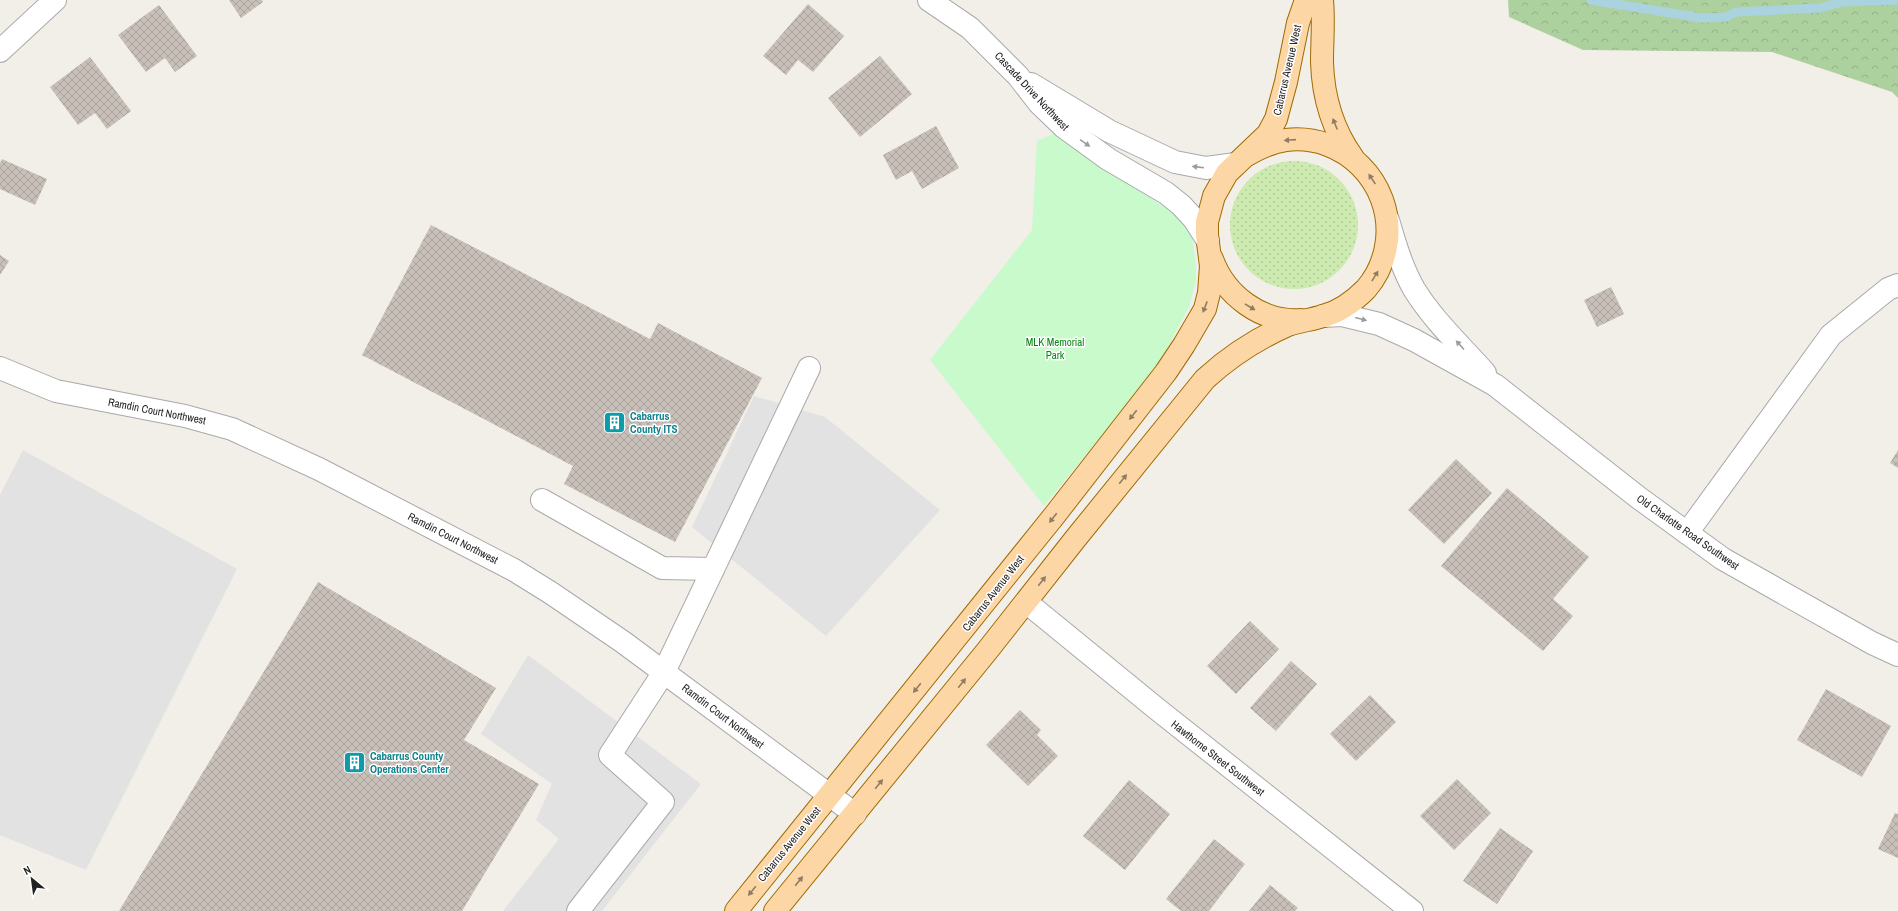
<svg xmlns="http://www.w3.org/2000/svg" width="1898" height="911" font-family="'Archivo Narrow',sans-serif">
<defs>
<pattern id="grass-dots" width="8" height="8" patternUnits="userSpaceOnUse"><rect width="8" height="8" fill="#cdebb0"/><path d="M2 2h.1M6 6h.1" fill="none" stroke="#b0c997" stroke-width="1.8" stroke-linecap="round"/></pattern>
<pattern id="forest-crowns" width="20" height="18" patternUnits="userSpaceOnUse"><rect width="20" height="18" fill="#add19e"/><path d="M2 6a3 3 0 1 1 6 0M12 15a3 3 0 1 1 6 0" fill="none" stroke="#95b388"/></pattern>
<pattern id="building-cross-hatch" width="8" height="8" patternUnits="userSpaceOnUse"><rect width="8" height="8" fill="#c7bfb8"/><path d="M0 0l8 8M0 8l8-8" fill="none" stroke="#aba49e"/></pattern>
</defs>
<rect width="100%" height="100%" fill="#f2efe9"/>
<circle fill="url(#grass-dots)" cx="1294" cy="225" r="64"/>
<path fill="url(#forest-crowns)" d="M1508,0H1898V98L1892,92L1772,52L1583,50L1509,17Z"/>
<path fill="#c8facc" d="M1055,133L1177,216L1192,237L1196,262V280L1189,307L1162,358L1112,423L1044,506L930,360L1032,230L1037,141Z"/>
<g fill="#e2e2e2">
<path d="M754,396L825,417L940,510L826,636L692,527Z"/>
<path d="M23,450L237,569L86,870L0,835V495Z"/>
<path d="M528,655L701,784L602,911H503L559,839L536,820L552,784L481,734Z"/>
</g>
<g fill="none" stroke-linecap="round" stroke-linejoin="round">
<path stroke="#aad3df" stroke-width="9" d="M1591,0L1702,18L1726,17L1736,12L1820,8L1842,2L1898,0"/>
</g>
<g fill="url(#building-cross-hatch)">
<path d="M229,0H262L263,2L241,18Z"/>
<path d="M808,4L844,36L813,72L798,60L786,75L763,56Z"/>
<path d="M159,5L197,56L175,72L165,58L146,72L118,35Z"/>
<path d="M880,56L912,94L860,137L828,98Z"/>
<path d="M90,57L131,111L107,129L95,113L78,125L50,87Z"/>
<path d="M936,126L959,168L922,189L912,171L896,180L883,155Z"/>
<path d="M2,159L47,179L35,205L0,189V163Z"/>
<path d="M431,225L650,339L658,323L762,378L675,542L564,484L573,466L362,355Z"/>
<path d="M0,255L9,261L0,275Z"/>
<path d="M1611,287L1624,314L1597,327L1584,300Z"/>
<path d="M1898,450V468L1890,463Z"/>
<path d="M1456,459L1492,493L1444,544L1408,510Z"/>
<path d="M1507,488L1589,557L1553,599L1573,616L1543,651L1441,566Z"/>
<path d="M318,582L496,688L464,740L539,784L462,911H119Z"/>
<path d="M1250,621L1279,649L1236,694L1207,666Z"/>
<path d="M1291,661L1317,684L1276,731L1250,708Z"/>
<path d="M1826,689L1891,726L1862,777L1797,740Z"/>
<path d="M1370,695L1396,722L1356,761L1330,734Z"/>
<path d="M1020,710L1041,730L1037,735L1058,756L1028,786L986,745Z"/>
<path d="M1457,779L1491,813L1454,850L1420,816Z"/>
<path d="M1129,780L1170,814L1125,870L1083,836Z"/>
<path d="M1895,813L1898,814V858L1878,849Z"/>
<path d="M1500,828L1533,851L1497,904L1463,881Z"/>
<path d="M1214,839L1245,864L1209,911H1181L1166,899Z"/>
<path d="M1270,885L1298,908L1295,911H1249Z"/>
</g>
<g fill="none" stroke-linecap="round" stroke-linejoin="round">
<defs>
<g id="minor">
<path d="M929,0L970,28L1018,76L1039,103L1064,127L1108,159L1166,193L1181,205L1194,219L1208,241"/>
<path d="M0,51L55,0"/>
<path d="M1031,84L1109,131L1175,162L1206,168L1236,164"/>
<path d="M1388,220C1395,244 1402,268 1414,289C1433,320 1461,346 1485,373"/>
<path d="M1323,316L1342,315L1379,324L1414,340L1495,385L1639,498L1723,559L1872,643L1898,655"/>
<path d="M0,368L56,391L185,416L232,429L319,469L514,570L551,593L623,642L855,814"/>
<path d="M542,500L662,568L713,569"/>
<path d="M1687,533L1831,335L1888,289L1898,285"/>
<path d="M1026,602L1157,709L1412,911"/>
<path d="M578,911L663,802L610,755L664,672L809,368"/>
</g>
<g id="major">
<path d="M1322,0C1324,21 1322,42 1322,62C1323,97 1333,130 1353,158"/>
<path d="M1212,259C1225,295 1261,323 1301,320"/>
<path d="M736,911L1054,516L1166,372L1184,345L1205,309L1209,293L1211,266L1207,235V222L1214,196L1227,173L1268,134L1276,119L1286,82L1298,23L1306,0"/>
<path d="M775,911L987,651L1076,538L1205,379C1230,356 1256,339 1288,325C1299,321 1311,320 1323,316C1339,312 1354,301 1366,289C1378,275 1385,258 1387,240C1393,183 1344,133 1286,140C1272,142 1259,148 1247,155"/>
</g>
</defs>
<use href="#minor" stroke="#a9a9a9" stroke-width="24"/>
<use href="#major" stroke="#a06b00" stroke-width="24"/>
<use href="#minor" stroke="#fff" stroke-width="22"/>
<use href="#major" stroke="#fcd6a4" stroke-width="22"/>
</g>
<defs><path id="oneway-solid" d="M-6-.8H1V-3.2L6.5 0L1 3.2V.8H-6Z"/></defs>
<g fill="#8f7c63">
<use href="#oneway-solid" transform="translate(1335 124) rotate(-112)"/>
<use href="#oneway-solid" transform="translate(1290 140) rotate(176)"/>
<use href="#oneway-solid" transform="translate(1372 179) rotate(-124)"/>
<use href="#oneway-solid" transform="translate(1375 276) rotate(-59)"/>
<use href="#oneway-solid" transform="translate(1205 307) rotate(111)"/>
<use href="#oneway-solid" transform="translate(1250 307) rotate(31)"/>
<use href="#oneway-solid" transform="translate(1133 415) rotate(128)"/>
<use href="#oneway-solid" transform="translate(1123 479) rotate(-51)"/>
<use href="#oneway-solid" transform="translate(1053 518) rotate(128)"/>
<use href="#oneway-solid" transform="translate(1042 581) rotate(-52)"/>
<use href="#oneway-solid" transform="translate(962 683) rotate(-51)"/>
<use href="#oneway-solid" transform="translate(917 688) rotate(129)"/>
<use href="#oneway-solid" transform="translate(879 784) rotate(-51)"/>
<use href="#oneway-solid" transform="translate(799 881) rotate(-51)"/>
<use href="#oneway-solid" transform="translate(752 891) rotate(129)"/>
</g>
<g fill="#9c9c9c">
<use href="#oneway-solid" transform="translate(1085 143) rotate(34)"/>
<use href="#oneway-solid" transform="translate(1198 167) rotate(-173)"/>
<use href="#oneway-solid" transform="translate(1361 319) rotate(15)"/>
<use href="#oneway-solid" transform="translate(1460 345) rotate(-132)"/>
</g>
<defs>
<symbol id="building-square" viewBox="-11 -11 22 22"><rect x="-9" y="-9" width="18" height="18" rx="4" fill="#0f9aa8" stroke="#fff"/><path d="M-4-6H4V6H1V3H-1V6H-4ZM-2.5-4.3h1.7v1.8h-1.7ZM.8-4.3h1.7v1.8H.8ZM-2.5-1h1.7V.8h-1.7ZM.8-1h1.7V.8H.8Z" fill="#fff"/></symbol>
</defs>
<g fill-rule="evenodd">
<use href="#building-square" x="602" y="410" width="25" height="25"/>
<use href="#building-square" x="342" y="750" width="25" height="25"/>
</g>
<g text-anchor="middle" stroke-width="3" stroke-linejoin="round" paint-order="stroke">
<g font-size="11" fill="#222" stroke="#fff">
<text transform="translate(1287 70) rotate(-77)" y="4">Cabarrus Avenue West</text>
<text transform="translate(1032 91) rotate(47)" y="4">Cascade Drive Northwest</text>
<text transform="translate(157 411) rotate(11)" y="4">Ramdin Court Northwest</text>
<text transform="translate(1688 532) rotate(35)" y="4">Old Charlotte Road Southwest</text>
<text transform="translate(453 538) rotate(27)" y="4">Ramdin Court Northwest</text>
<text transform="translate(993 593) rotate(-52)" y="4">Cabarrus Avenue West</text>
<text transform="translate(723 716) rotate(37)" y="4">Ramdin Court Northwest</text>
<text transform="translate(1218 758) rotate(38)" y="4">Hawthorne Street Southwest</text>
<text transform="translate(789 844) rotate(-51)" y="4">Cabarrus Avenue West</text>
</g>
<g font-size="11" fill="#0c8416" stroke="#fff">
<text x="1055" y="346">MLK Memorial<tspan x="1055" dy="13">Park</tspan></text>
</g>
<g font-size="11" font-weight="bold" fill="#0d838f" stroke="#fff" text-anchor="start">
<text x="630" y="420">Cabarrus<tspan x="630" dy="13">County ITS</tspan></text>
<text x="370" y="760">Cabarrus County<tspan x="370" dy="13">Operations Center</tspan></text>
</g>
</g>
<g transform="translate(32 879) rotate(331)" stroke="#ffffff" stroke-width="3" paint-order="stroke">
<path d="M0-3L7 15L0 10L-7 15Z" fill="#222222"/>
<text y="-6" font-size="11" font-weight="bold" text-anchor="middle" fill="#222222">N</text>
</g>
</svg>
